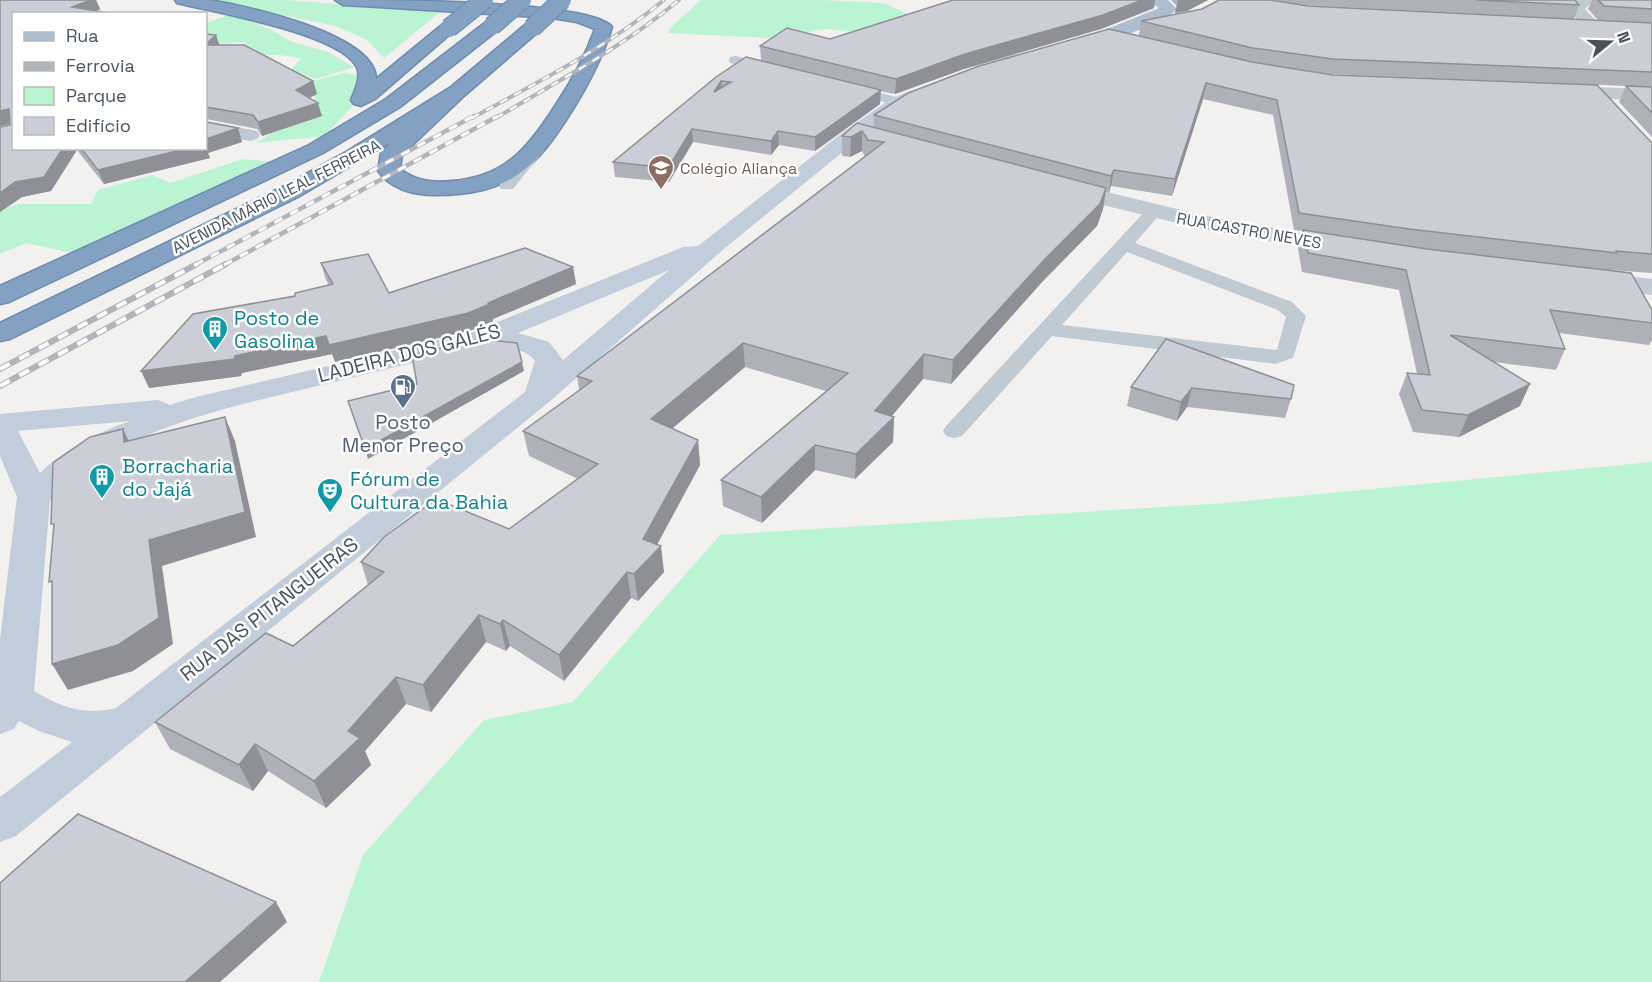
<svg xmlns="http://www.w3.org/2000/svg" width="1652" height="982" font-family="'Space Grotesk',sans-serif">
<rect width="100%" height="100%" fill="#f3f0f0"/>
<g fill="#baf4d2">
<path d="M208,0H286L440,12L384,58L367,40L336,26Z"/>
<path d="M701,0H822L884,3L914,17L890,38C873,36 828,25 813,31C805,33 799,37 790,39L669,33L670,28Z"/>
<path d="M231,14L272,30L292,42L328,52L354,67L316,79L291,70L301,58L279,55H227L247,42L206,44L211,35L206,33V23Z"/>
<path d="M345,73L357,75L361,92L352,107L324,136L257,143L310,107L315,99L313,81Z"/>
<path d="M243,159L274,162L152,228L72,253L26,243L0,254V210L18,204H91L98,190L152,175L170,183Z"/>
<path d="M1652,462V982H319L363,855L484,720L573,702L720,535L1226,503Z"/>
</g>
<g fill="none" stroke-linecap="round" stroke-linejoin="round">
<defs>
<g id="highway">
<path d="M175,0C186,0 197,0 208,0C244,5 376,34 376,79L443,24H455L457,28L375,99L361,106L354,104L351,100C355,90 363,75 355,64C332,32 217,13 177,3Z"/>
<path d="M335,0C378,0 591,0 612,27C603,57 589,83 573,109C536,169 509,195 435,195C414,195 390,189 378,171L381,153L391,142L298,197L10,339L0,341V323L282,187L346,152L451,87L526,24H538L540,28L538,32L465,95L402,155L400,169C416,181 431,183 452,181C505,177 528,148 555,106C571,82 585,57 595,29L577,22L552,18L362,6L343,5Z"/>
<path d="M492,21L500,26L498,30L400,107L323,153L9,302L0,304V286L309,145L386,99L486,22Z"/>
</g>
</defs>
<use href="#highway" stroke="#6e8caf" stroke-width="3"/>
<g fill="#bfcad3" fill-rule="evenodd">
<path d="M735,56L777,66L779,69L772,73L730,63L729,60L730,57Z"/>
<path d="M849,85L904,99L906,102L899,106L844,92L842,89L844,86Z"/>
<path d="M536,146L541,148L544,151L541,154L513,189H501L499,186L501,183L531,148Z"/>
<path d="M1153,208L1161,213L1135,243L1292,302L1306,316L1293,358L1275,364L1052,336L962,436L954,438L946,436L943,431L946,426L1147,209ZM1127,252L1278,310L1286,317L1277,350L1062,325Z"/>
</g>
<g fill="#bfcad3" fill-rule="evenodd">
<path d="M1573,0H1594L1585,9L1601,26L1599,30H1587L1569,10Z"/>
<path d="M1560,86L1652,89V101L1553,96L1551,92L1553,88Z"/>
<path d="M206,121L257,131L260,135L257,139L250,141L206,133Z"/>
<path d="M1061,181L1202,215L1345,241L1354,243L1357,248L1354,253L1345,255L1202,229L1053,193L1050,188L1053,183Z"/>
<path d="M1592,272L1652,279V295L1583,285L1579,280L1583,275Z"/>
</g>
<path fill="#c1cdda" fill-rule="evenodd" d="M914,90L921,92L924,96L921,100L906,106L860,138L725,248L549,402L16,836L0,842V797L72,742L39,731L19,721L14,729L0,734V639L17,497L0,456V414L158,400L170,405L196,397L473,332L683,247L698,246L846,130L892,98ZM669,270L563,360L549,342L518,333ZM481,346C499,350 523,344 535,361L525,392L116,708C84,716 61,707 34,691L50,500C118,430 218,410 309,388C367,374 424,360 481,346ZM130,421C99,432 63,450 40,473L18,431Z"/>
<path fill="#adbed1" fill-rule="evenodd" d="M1147,0H1168L1177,9C1168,20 1115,42 1102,39L1100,35L1102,31L1159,8Z"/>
<use href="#highway" fill="#83a1c3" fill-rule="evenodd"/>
<defs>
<g id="rail-far2">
<path d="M472,118C538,82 606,48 664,0"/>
<path d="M496,118C558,81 623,47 679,0"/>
</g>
<g id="rail-far1">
<path d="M195,265L474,116"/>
<path d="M224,265L498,116"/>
</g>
<g id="rail">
<path d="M0,369L197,264"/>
<path d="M0,386L226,264"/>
</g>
</defs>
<use href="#rail-far2" stroke="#b1b5bb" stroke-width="4"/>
<use href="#rail-far1" stroke="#b1b5bb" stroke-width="4.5"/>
<use href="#rail" stroke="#b1b5bb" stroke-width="6"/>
<use href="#rail-far2" stroke="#fff" stroke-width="2" stroke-dasharray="8" stroke-linecap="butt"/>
<use href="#rail-far1" stroke="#fff" stroke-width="3" stroke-dasharray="9" stroke-linecap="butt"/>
<use href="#rail" stroke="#fff" stroke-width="4" stroke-dasharray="11" stroke-linecap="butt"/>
<defs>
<g id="highway-bridge">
<path d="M492,26L522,0"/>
<path d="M449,28L484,0"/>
<path d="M532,28L562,0"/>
</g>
</defs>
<use href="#highway-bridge" stroke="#6e8caf" stroke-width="20" stroke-linecap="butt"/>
<use href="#highway-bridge" stroke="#83a1c3" stroke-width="18"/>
</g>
<g fill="#afb1b8">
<path d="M0,0H96L100,9L96,11L116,14H14V148H206V122L238,128L242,142L208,153L210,158L104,184L77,150L51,191L22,197L0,212V127L10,125V124L0,126Z"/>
<path d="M953,0H1155L1154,8L1101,29L964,69L895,94L880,91V104L815,151L779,145L771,155L693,142L669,182L615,177L613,162L716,77L761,60L760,46L830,39Z"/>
<path d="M1171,0H1208L1187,11L1175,13L1177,6Z"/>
<path d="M1272,0H1575L1579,5L1574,19L1305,5Z"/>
<path d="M1592,0H1652V23L1598,20L1588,9Z"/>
<path d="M1308,6L1652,23V87L1329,74L1284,68L1652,143V273L1610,270L1609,271L1652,310V340L1649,345L1559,333L1565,349L1556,370L1494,362L1520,406L1459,437L1413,432L1399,394L1407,373L1417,374L1399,290L1302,272L1298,249L1303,231L1294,230L1273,115L1203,99L1172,196L1111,186L1109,193L1106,192L1103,209L1097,226L1042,282L951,384L923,379L891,416L894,417L893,442L855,479L815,470L762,523L723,506L721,480L826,391L745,367L672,428L698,440L700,465L657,544L664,572L638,601L631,598L564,681L510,646L506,651L486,642L431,712L406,704L365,751L371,765L326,808L268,771L253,791L170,749L155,722L293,646L368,585L361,562L509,529L578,479L529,456L523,431L579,390L577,376L865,157L862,151L850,157L842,156V136L874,128V115L1139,35L1141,21Z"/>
<path d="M206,34L219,45L313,81L317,94L309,98L322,116L262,136L257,129L206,119Z"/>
<path d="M1626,86L1652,87V137L1619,102Z"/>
<path d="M321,263L389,293L573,267L576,284L493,319V321L472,330L335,362L332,354L242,373L241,376L149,388L295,296L329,285L326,280Z"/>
<path d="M1166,339L1291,399L1285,418L1187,407L1177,421L1127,406L1131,387Z"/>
</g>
<g fill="#8e9096">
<path d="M91,0H96L100,9L90,14L72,7Z"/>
<path d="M1142,0H1155L1154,8L1101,29L964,69L895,94L896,79L965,54Z"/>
<path d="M1178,0H1208L1187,11L1175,13Z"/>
<path d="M216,35L220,47L206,52V44Z"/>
<path d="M313,81L317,94L299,103L296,90Z"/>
<path d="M721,81L722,94L714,92Z"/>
<path d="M1206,83L1203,99L1172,196L1175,179Z"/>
<path d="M881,90L880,104L815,151V137Z"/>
<path d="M318,103L322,116L262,136L258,122Z"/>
<path d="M9,109L14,123L0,126V111Z"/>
<path d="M238,128L242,142L208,153L210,158L104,184L98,170L189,148H206V139Z"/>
<path d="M692,129L693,142L669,182L668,168Z"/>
<path d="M778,131L779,145L771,155V141Z"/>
<path d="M862,131V151L850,157L851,137Z"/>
<path d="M63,148H76L77,150L51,191L22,197L0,212V193Z"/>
<path d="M1114,170L1111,186L1109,193L1111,176Z"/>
<path d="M1106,188L1103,209L1097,226L1042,282L951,384L953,360Z"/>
<path d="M573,267L576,284L493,319V321L472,330L335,362L329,345L488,303Z"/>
<path d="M326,336L332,354L242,373L241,376L149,388L141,371L235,356Z"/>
<path d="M743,343L745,367L654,444L651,419Z"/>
<path d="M924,354L923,379L876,435L894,417L893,442L855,479L856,454L875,411Z"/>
<path d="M522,362L524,371L368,459L365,449Z"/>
<path d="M1530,384L1520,406L1459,437L1468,415Z"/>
<path d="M1192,388L1187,407L1177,421L1181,402Z"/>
<path d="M225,417L235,441L256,537L162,566L173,644L133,671L68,690L52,664L149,540Z"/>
<path d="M123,429L135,454L124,442Z"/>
<path d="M698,440L700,465L651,556L661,546L664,572L638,601L634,574L643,539Z"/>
<path d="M815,445V470L762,523L761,497Z"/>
<path d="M627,572L631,598L564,681L559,655Z"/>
<path d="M479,615L486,642L431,712L423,685Z"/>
<path d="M503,620L510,646L506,651L500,624Z"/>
<path d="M396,677L406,704L365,751L371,765L326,808L314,781L348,731Z"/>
<path d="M255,744L268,771L253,791L239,765Z"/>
<path d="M276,902L287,922L220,982H185Z"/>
</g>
<g fill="#cbced6" stroke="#8e9096" stroke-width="1.5" fill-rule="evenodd">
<path d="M0,0H91L72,7L116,14H14V148H63L44,177L15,182L0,193V127L10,125L9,109L0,111Z"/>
<path d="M953,0H1142L1103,15L965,54L896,79L760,46L787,28L830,39Z"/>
<path d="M1219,0H1270L1308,6L1652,23V72L1333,59L1253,48L1141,21L1202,9Z"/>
<path d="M1476,0H1575L1579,5Z"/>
<path d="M1598,0H1652V9L1604,6Z"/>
<path d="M1109,29L1252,62L1333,75L1597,85L1652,143V254L1616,251L1617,253L1409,229L1299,213L1277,100L1206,83L1175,179L1114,170L1111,176L874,115L908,93L979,66Z"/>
<path d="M206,34L216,35L206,44Z"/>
<path d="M206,45H244L313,81L296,90L318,103L258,122L253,115L206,107Z"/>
<path d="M746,57L881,90L815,137L778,131L771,141L692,129L668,168L613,162L716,77ZM721,81L731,82L714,92Z"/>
<path d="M1626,86L1652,87V113Z"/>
<path d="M206,122L238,128L206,139Z"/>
<path d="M857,123L1106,188L1100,204L1045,259L953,360L924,354L875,411L894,417L856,454L815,445L761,497L721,480L848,373L743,343L651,419L698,440L643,539L661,546L634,574L627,572L559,655L503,620L500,624L479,615L423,685L396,677L348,731L360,738L314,781L255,744L239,765L155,722L266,633L293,646L384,572L361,562L384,537L436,499L509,529L598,464L523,431L592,381L577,376L884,142L868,140L862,131L851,137L842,136Z"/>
<path d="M81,148H189L98,170Z"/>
<path d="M1303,230L1427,249L1631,273L1652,310V323L1550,310L1565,349L1450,335L1530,384L1468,415L1422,410L1407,373L1430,375L1406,270L1308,253Z"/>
<path d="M525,248L573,267L488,303L490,304L468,313L329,345L326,336L235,356L234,359L141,371L193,314L295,296V293L333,284L321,263L368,254L389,293Z"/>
<path d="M479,339L517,343L522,362L365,449L348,401L417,384L412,355Z"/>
<path d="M1166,339L1294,385L1291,399L1192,388L1181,402L1131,387Z"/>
<path d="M225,417L245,512L149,540L159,618L118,645L52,664V581L49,582L54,524H51L53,463L90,437L123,429L124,442Z"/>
<path d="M78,814L276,902L185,982H0V883Z"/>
</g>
<defs>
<symbol id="school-pin" viewBox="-11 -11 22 30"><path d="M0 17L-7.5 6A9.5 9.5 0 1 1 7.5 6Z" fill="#8d6e63" stroke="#fff"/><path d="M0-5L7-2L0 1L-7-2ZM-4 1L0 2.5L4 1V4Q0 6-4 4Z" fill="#fff"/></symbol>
<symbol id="building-pin" viewBox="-11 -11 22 30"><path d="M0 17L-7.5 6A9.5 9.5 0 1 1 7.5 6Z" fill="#0f9aa8" stroke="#fff"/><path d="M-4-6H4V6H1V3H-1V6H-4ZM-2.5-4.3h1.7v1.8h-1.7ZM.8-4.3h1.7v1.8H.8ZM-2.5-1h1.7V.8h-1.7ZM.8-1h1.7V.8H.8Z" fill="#fff"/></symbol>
<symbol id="fuel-pin" viewBox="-11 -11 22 30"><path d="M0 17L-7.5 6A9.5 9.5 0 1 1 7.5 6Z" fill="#5c6f8a" stroke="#fff"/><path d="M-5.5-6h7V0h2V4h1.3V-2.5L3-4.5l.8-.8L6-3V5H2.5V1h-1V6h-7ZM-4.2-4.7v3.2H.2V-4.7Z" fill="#fff"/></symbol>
<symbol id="theatre-pin" viewBox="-11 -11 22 30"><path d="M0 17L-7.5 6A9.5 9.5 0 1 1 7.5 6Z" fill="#0f9aa8" stroke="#fff"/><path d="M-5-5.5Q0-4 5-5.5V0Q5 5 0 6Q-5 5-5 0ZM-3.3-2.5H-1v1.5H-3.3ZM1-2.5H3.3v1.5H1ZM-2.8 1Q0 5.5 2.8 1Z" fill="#fff"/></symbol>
</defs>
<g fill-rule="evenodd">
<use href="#school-pin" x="646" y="153" width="30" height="40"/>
<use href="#building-pin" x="200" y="314" width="30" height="40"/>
<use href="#fuel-pin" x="388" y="372" width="30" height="40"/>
<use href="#building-pin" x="87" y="462" width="30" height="40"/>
<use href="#theatre-pin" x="315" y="476" width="30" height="40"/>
</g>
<g text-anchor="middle" stroke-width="5" stroke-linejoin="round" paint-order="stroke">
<g font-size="16" fill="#785e54" stroke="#fff" text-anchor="start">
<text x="680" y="174">Colégio Aliança</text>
</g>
<g font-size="16" fill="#46535f" stroke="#fff">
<text transform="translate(276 196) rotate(-27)" y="6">AVENIDA MÁRIO LEAL FERREIRA</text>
<text transform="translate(1249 230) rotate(10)" y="6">RUA CASTRO NEVES</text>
</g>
<g font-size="20" fill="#0d838f" stroke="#fff" text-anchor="start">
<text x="234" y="325">Posto de<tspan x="234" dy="23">Gasolina</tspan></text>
<text x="122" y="473">Borracharia<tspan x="122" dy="23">do Jajá</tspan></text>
<text x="350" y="486">Fórum de<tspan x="350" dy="23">Cultura da Bahia</tspan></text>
</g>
<g font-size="20" fill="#46535f" stroke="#fff">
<text transform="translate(409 353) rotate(-14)" y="7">LADEIRA DOS GALÉS</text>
<text transform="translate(269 609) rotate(-38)" y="7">RUA DAS PITANGUEIRAS</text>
</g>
<g font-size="20" fill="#4e5e75" stroke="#fff">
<text x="403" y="429">Posto<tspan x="403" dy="23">Menor Preço</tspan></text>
</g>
</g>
<rect x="12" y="12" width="195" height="138" fill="#ffffff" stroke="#b5babf" stroke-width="1.5"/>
<rect x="24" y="32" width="30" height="9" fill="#adbed1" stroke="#b5babf" stroke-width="1.5"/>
<text x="66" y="42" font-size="18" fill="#46535f">Rua</text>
<rect x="24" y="62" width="30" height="9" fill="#b1b5bb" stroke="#b5babf" stroke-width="1.5"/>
<text x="66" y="72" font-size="18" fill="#46535f">Ferrovia</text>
<rect x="24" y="87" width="30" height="18" fill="#baf4d2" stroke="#b5babf" stroke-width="1.5"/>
<text x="66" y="102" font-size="18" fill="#46535f">Parque</text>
<rect x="24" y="117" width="30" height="18" fill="#cbced6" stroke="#b5babf" stroke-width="1.5"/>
<text x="66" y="132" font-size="18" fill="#46535f">Edifício</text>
<g transform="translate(1610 42) rotate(71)" stroke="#ffffff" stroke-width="4.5" paint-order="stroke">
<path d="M0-4.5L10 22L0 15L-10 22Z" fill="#46535f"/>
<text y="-9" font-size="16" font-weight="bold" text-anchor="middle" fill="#46535f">N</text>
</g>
</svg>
